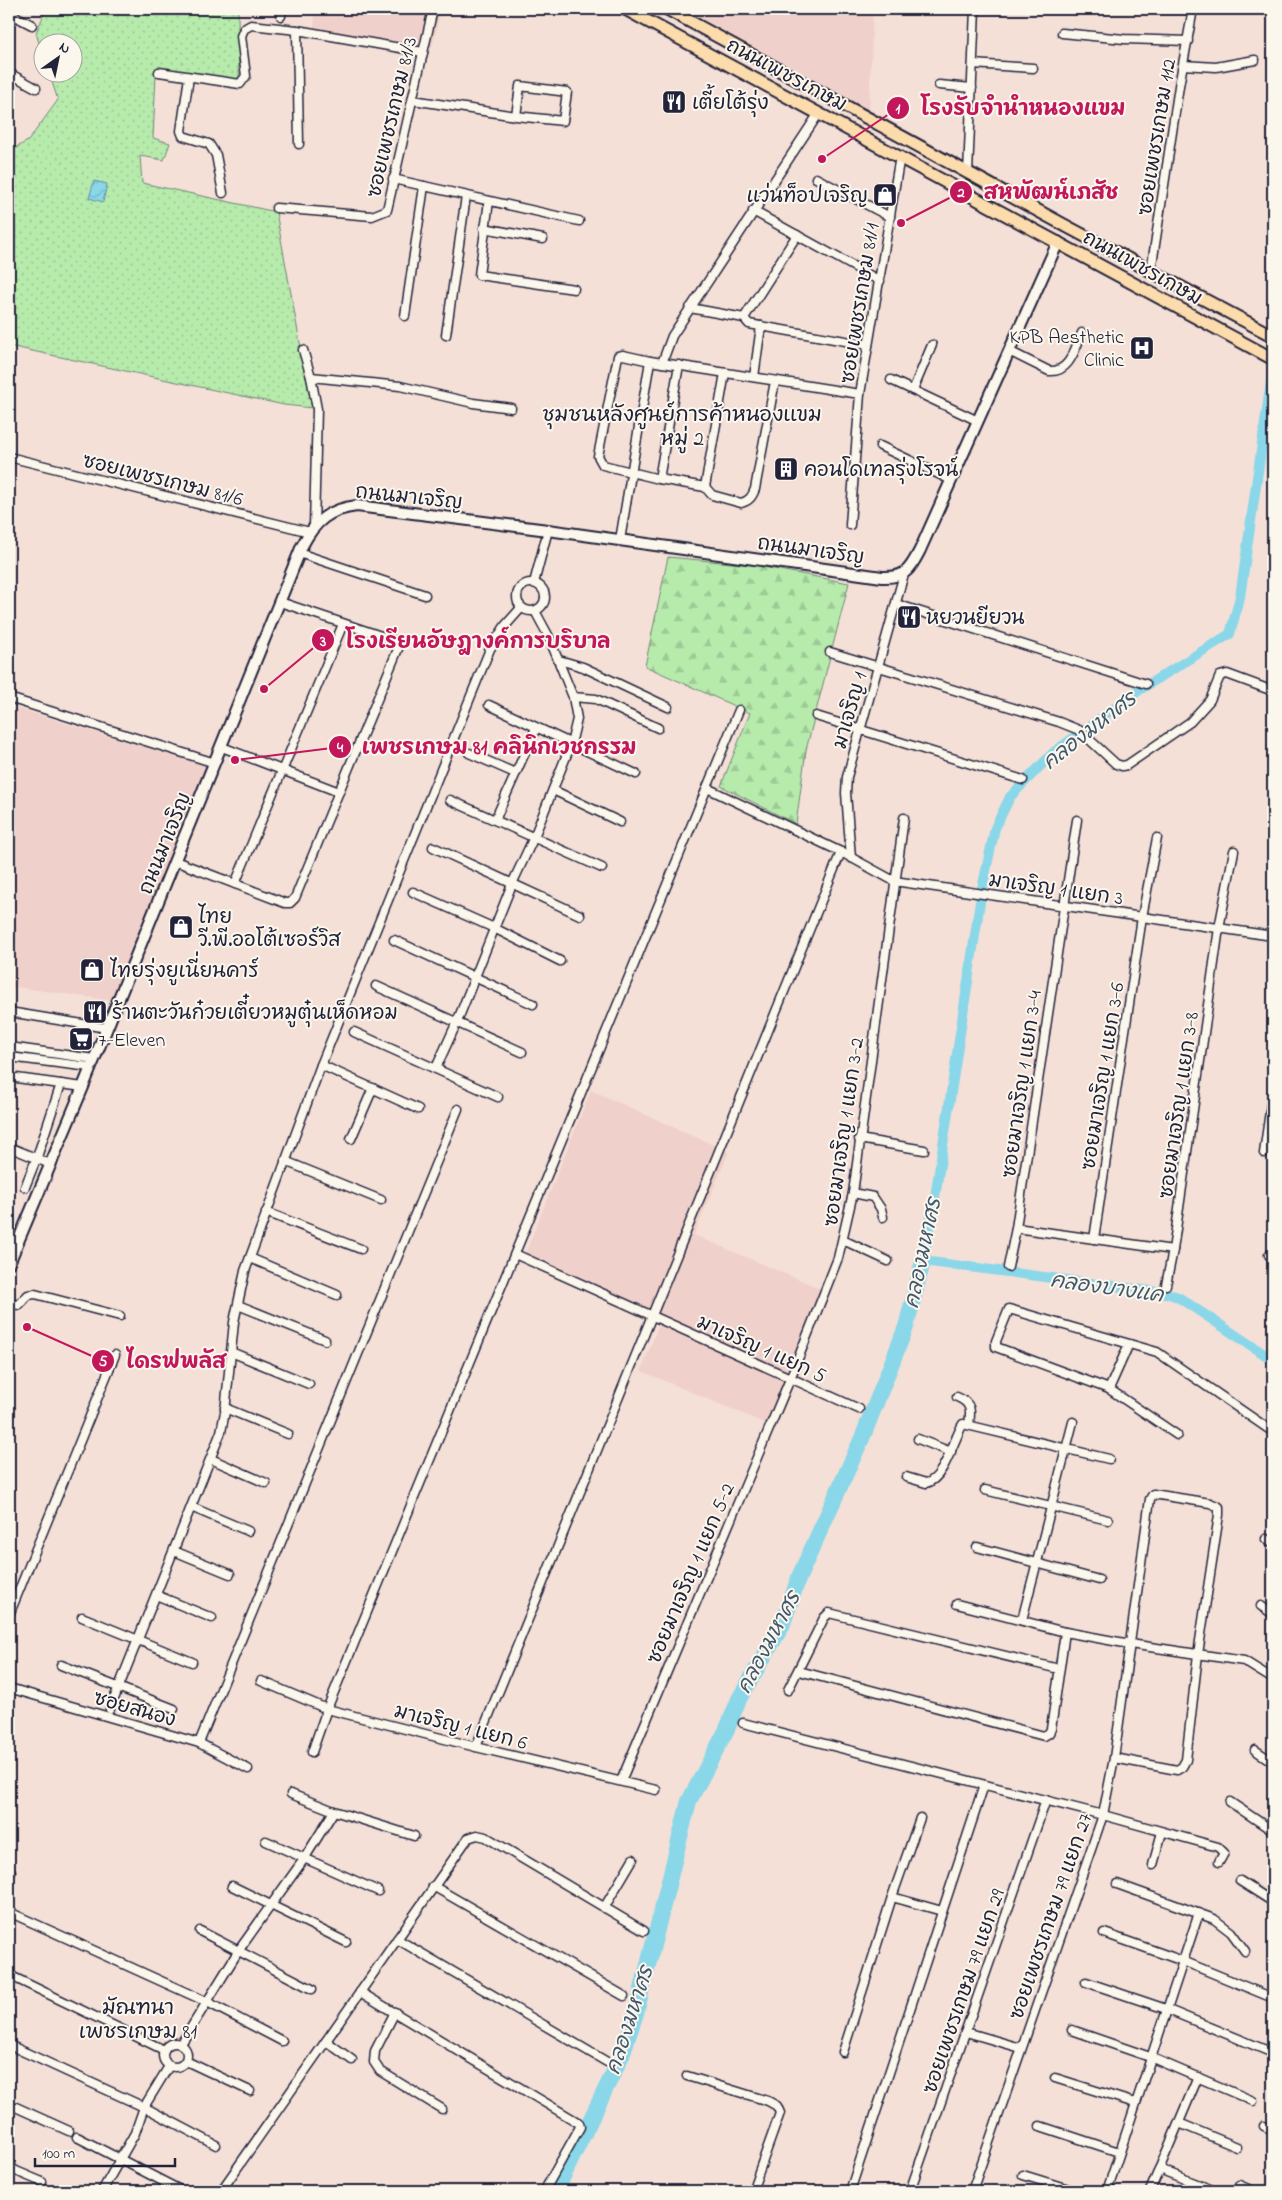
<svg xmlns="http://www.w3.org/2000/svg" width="1282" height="2200" font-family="'Indie Flower','Playpen Sans Thai',sans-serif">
<defs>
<pattern id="grass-dots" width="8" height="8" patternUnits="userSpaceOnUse" patternTransform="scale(1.25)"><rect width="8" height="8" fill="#b7ebac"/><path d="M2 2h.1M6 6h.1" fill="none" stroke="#9dc995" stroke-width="1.8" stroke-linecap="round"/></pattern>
<pattern id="forest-firs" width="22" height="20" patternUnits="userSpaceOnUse" patternTransform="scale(1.25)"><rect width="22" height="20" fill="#b7ebac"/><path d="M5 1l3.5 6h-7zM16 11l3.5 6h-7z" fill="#9dc995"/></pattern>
<pattern id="water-waves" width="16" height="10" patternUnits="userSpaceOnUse" patternTransform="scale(1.25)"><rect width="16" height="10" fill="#89d7e8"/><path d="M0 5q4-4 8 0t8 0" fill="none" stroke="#76b8c8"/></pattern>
</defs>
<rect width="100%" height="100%" fill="#f5e0d8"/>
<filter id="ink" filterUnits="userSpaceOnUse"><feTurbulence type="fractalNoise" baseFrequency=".02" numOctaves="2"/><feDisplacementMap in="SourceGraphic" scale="10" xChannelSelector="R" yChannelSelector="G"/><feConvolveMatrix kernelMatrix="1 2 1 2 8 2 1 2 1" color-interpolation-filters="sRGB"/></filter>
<g filter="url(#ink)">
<g fill="#f0d0ca">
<path d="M315,9H441L432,48L314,28Z"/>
<path d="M684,9H873L869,111Z"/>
<path d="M9,706L206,766L114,1001L9,986Z"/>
<path d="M591,1090L729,1152L694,1235L826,1291L769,1425L641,1371L661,1318L524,1256Z"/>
</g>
<path fill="url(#grass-dots)" stroke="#6c8674" d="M46,9H236L238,12L239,79L156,75L153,138L170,143L164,160L140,156L142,183L276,212L312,408L284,405L9,346V151L28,141L58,100L49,73L72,72V42H42V52L36,33Z"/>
<path fill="url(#forest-firs)" stroke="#6c8674" d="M668,557L752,565L849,583L806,750L796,824L721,786L750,713L645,666Z"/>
<path fill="url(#water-waves)" stroke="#608fa3" d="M94,181L107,184L103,202L89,198Z"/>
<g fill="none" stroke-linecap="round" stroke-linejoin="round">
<path stroke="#89d7e8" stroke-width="10" d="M1273,367L1240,597L1230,634L1141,689L1054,752L1010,797L995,828L982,889L936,1191L923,1261L1166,1293L1178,1297L1273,1360"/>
<path stroke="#89d7e8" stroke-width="16" d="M556,2191L622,2055L636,2013L689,1801L727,1729L739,1699L782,1626L799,1577L863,1436L906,1327L923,1261"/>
<defs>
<g id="minor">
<path d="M9,13L32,25"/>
<path d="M281,16L282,9"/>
<path d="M297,30L299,144"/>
<path d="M1062,33L1124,39L1188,41"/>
<path d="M973,64L1033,68"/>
<path d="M1183,65L1216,67L1255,60"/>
<path d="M159,72L240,84L246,76L241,36L244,29L251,25L297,30L423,52"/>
<path d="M9,73L36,88"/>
<path d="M189,77L181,131L183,136L209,144L216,155L223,193"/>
<path d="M939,85L972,88"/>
<path d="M413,100L516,116L563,121L567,92L520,86L516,116"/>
<path d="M968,173L975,9"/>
<path d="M816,178L890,217"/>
<path d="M393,179L579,221"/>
<path d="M489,201L479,275L574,289"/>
<path d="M276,208L372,216L387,210L433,9"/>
<path d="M753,211L880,281"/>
<path d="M484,228L543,239"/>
<path d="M1151,271L1179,86L1193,9"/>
<path d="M690,308L744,318L749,324L868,345"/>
<path d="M405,316L424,186"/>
<path d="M744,318L797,235"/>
<path d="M446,335L466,196"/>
<path d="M303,350L311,377"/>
<path d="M1009,351L1049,371C1070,373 1075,348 1082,333"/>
<path d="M662,363L672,336L819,113"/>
<path d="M754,377L761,326"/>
<path d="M891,380L978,421"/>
<path d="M775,381L755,489C752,497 749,501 741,503L712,495L705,487L659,479L603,465L598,456L618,356L623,355L650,361L860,394"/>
<path d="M913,390L932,345"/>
<path d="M880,446L951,480"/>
<path d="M9,457L310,532"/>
<path d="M659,479L679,365"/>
<path d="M705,487L725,373"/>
<path d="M850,525L860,394L900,156"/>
<path d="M314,527L317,409L311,377L400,386L473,403L511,408"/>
<path d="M620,540L650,361"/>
<path d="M299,553L425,595"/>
<circle cx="531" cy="597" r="14"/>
<path d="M534,583L548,530"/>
<path d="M896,604L1146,684"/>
<path d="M830,652L1059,722L1079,730L1116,764L1122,766L1127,765L1190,722L1210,700L1220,676L1227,674L1273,691"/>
<path d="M559,660L583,667L668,707"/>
<path d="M573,697L596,699L658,728"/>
<path d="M9,698L215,763"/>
<path d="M489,705L636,774"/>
<path d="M816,716L1023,780"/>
<path d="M222,747L339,792"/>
<path d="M469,753L515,773"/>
<path d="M707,788L841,852L894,881L1273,936"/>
<path d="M553,790L620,822"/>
<path d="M450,800L602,868"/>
<path d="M495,820L536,728"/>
<path d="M433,847L580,915"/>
<path d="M851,858L846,793L847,777L904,574"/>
<path d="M175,861L285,903H290L295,898L398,649L397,643L393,640L280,602"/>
<path d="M235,884L343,624"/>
<path d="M413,892L494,928L560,961"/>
<path d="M394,940L533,1004"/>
<path d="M376,986L522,1052"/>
<path d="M9,1012L107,1028"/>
<path d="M354,1032L498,1097"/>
<path d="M9,1047L94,1059"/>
<path d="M9,1057L90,1067"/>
<path d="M321,1065L418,1109"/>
<path d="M436,1068L457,1022L512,884L534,837L571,744L577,719L573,697L548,635L535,611"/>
<path d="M9,1077L83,1087"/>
<path d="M351,1139L373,1088"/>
<path d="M859,1139L924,1150"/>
<path d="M9,1147L50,1164"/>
<path d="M1264,1153L1273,1090"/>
<path d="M285,1161L381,1200"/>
<path d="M25,1187L37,1157L61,1084"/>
<path d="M853,1193L873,1197L881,1209L883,1217"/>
<path d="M266,1212L361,1249"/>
<path d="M1016,1228L1173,1250"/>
<path d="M1094,1239L1142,917L1157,838"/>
<path d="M843,1240L888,1261"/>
<path d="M515,1254L859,1409"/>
<path d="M1269,1255L1273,1257"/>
<path d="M250,1258L337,1295"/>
<path d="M1008,1267L1016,1228L1077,820"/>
<path d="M1166,1285L1173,1250L1219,928L1234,851"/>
<path d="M9,1303L19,1305L28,1295L35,1294L120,1316"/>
<path d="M238,1305L325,1340"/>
<path d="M231,1352L309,1384"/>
<path d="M1109,1389L1129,1344"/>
<path d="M957,1397C972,1403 971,1411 969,1425"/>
<path d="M225,1408L288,1434"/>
<path d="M1177,1435L1109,1389L996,1347V1341L1009,1309L1157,1352L1273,1432"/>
<path d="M918,1439L951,1452"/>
<path d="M211,1459L266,1483"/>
<path d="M906,1477L926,1483C944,1480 954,1438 963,1424L1109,1459"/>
<path d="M985,1490L1108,1520"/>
<path d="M191,1507L248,1531"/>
<path d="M1266,1539L1273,1544"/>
<path d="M977,1547L1099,1580"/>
<path d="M174,1551L230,1574"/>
<path d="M156,1595L212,1618"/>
<path d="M957,1604L1065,1632L1130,1644L1244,1661L1273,1679"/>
<path d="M1261,1606L1273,1614"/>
<path d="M9,1615L115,1355"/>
<path d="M82,1617L192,1662"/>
<path d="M1022,1620L1073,1422"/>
<path d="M61,1665L174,1709"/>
<path d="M799,1671L1044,1736L1049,1733L1051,1729L1065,1632"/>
<path d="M261,1681L327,1709L476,1747L656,1790"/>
<path d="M9,1688L199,1743L248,1769"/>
<path d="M788,1690L824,1618L829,1613L1059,1669"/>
<path d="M110,1709L221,1432L225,1412L234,1322L245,1271L321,1065L490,649L505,626L521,608"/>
<path d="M743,1723L1103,1815L1218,1847L1224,1853L1219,1862"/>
<path d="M199,1743L458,1109"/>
<path d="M476,1747L841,852"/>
<path d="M1255,1750L1273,1762"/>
<path d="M312,1752L327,1709L739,710"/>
<path d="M621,1781L790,1379L838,1258L853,1193L904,818"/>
<path d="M291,1794L334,1811L414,1836"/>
<path d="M1230,1802L1273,1831"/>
<path d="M266,1841L378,1891"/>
<path d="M1153,1865L1162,1832"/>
<path d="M9,1872H11"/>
<path d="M1240,1881L1273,1902"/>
<path d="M1117,1884L1214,1919L1231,1932L1245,1951"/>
<path d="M232,1886L346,1942"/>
<path d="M433,1886L624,1996"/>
<path d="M892,1897L942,1911"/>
<path d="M604,1908L633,1859"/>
<path d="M9,1912L207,2002L282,2041"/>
<path d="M200,1931L312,1989"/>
<path d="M1104,1933L1183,1961L1273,1998"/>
<path d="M397,1939L607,2062"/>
<path d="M9,1975L164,2050"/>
<path d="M1086,1982L1166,2009L1273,2053"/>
<path d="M360,1992L579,2123L580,2127L547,2186"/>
<path d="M395,2012L375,2051L374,2062L380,2071L442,2109"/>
<path d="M1072,2030L1150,2057L1253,2101"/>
<path d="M966,2032L1021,2048"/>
<path d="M326,2041L352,2060"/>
<circle cx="175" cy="2055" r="12"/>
<path d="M181,2044L239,1950L304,1859L334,1811"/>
<path d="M9,2045L144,2107L216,2145"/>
<path d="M843,2052L892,1897L920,1818"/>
<path d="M186,2061L250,2091"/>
<path d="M687,2076L768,2101L777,2106L780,2113L752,2191"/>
<path d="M1055,2078L1135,2103"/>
<path d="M9,2104L69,2131"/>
<path d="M1179,2123L1237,2147"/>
<path d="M1040,2126L1119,2152"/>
<path d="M1264,2126L1273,2130"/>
<path d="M77,2137L178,2189"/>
<path d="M9,2168L42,2182"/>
<path d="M1159,2169L1215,2191"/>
<path d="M1023,2175L1075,2191"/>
<path d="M1239,2185L1253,2191"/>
<path d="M102,2191L135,2133L144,2107L169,2066"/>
<path d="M221,2191L468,1838L477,1835L486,1837L644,1931"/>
<path d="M850,2191L984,1785"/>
<path d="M910,2191L1046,1800"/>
<path d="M972,2191L1103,1815L1114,1758L1150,1499L1153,1494L1210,1503L1219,1507V1515L1198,1654L1186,1760L1182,1767L1177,1770L1114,1758"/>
<path d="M1107,2191L1199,1913"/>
<path d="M1150,2191L1198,2077"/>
</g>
<path id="secondary" d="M9,1263L83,1087L302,546C315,521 329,509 357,506L548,530L882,577C905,578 910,570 920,550L1058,242"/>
<g id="primary">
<path d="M625,9L1273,359"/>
<path d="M667,9L1066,226L1273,336"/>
</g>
</defs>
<use href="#minor" stroke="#22223b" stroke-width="11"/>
<use href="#secondary" stroke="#22223b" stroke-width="14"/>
<use href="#primary" stroke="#22223b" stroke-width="15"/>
<use href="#minor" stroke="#fbf7ec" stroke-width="8"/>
<use href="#secondary" stroke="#fbf7ec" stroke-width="10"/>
<use href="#primary" stroke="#fcdcac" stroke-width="11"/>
</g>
</g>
<defs>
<symbol id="restaurant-square" viewBox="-11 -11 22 22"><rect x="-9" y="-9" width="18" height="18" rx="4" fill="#22223b" stroke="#fbf7ec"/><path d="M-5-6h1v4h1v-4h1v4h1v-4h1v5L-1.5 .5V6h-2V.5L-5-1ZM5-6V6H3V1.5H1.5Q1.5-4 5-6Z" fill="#fff"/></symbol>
<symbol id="shop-square" viewBox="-11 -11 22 22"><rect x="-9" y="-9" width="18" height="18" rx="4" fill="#22223b" stroke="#fbf7ec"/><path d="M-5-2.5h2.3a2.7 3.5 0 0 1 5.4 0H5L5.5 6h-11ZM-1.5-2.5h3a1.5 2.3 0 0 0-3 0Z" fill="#fff"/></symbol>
<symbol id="hospital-square" viewBox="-11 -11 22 22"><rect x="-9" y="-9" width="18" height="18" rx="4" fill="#22223b" stroke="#fbf7ec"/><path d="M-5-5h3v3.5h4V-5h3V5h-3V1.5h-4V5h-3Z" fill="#fff"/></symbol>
<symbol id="building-square" viewBox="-11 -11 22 22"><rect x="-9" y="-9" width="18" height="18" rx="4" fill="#22223b" stroke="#fbf7ec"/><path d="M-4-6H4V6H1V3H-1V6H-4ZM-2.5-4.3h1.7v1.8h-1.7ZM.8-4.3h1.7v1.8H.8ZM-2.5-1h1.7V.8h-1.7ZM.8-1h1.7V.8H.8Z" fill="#fff"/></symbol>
<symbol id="supermarket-square" viewBox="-11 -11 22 22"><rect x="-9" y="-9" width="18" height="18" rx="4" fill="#22223b" stroke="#fbf7ec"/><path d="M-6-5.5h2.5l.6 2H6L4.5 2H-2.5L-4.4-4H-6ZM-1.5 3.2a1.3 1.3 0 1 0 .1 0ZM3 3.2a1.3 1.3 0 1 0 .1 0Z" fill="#fff"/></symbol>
</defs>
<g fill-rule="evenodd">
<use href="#restaurant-square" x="660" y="88" width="28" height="28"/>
<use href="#shop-square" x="871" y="181" width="28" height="28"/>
<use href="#hospital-square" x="1128" y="334" width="28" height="28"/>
<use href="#building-square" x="772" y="455" width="28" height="28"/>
<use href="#restaurant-square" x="895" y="603" width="28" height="28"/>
<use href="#shop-square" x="167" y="913" width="28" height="28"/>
<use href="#shop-square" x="78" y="956" width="28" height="28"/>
<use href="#restaurant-square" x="81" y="998" width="28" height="28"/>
<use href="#supermarket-square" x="67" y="1025" width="28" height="28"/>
</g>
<g text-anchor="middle" stroke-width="4" stroke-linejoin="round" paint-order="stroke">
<g font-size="20" fill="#22223b" stroke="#fbf7ec">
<text transform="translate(787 74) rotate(28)" y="7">ถนนเพชรเกษม</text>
<text transform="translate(391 117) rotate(-77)" y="7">ซอยเพชรเกษม 81/3</text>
<text transform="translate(1156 137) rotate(-81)" y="7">ซอยเพชรเกษม 112</text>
<text transform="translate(1143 267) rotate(29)" y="7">ถนนเพชรเกษม</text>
<text transform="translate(859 303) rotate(-81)" y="7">ซอยเพชรเกษม 81/1</text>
<text transform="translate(163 479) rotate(14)" y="7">ซอยเพชรเกษม 81/6</text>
<text transform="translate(409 496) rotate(6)" y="7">ถนนมาเจริญ</text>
<text transform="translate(811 549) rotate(8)" y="7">ถนนมาเจริญ</text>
<text transform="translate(849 710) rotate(-74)" y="7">มาเจริญ 1</text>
<text transform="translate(164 843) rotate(-68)" y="7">ถนนมาเจริญ</text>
<text transform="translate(1056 888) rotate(8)" y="7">มาเจริญ 1 แยก 3</text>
<text transform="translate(1102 1076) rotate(-81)" y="7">ซอยมาเจริญ 1 แยก 3-6</text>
<text transform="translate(1021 1084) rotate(-82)" y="7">ซอยมาเจริญ 1 แยก 3-4</text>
<text transform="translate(1178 1105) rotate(-82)" y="7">ซอยมาเจริญ 1 แยก 3-8</text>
<text transform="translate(843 1132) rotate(-82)" y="7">ซอยมาเจริญ 1 แยก 3-2</text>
<text transform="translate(762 1348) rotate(24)" y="7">มาเจริญ 1 แยก 5</text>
<text transform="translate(690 1573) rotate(-67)" y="7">ซอยมาเจริญ 1 แยก 5-2</text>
<text transform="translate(135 1708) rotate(16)" y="7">ซอยสนอง</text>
<text transform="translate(461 1726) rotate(14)" y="7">มาเจริญ 1 แยก 6</text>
<text transform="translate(1050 1916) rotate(-71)" y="7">ซอยเพชรเกษม 79 แยก 27</text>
<text transform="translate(963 1991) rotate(-71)" y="7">ซอยเพชรเกษม 79 แยก 29</text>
</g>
<g font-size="20" fill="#22223b" stroke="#fbf7ec" text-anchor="start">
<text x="692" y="109">เตี้ยโต้รุ่ง</text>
<text x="868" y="202" text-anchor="end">แว่นท็อปเจริญ</text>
<text x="1124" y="343" text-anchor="end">KPB Aesthetic<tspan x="1124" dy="23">Clinic</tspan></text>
<text x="804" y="476">คอนโดเทลรุ่งโรจน์</text>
<text x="926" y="624">หยวนยียวน</text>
<text x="198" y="923">ไทย<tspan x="198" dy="23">วี.พี.ออโต้เซอร์วิส</tspan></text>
<text x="110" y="977">ไทยรุ่งยูเนี่ยนคาร์</text>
<text x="112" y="1019">ร้านตะวันก๋วยเตี๋ยวหมูตุ๋นเห็ดหอม</text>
<text x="98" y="1046">7-Eleven</text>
</g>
<g font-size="21" fill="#22223b" stroke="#fbf7ec">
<text x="682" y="421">ชุมชนหลังศูนย์การค้าหนองแขม<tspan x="682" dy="24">หมู่ 2</tspan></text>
<text x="138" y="2014">มัณฑนา<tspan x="138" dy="24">เพชรเกษม 81</tspan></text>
</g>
<g font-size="21" font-style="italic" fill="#41586f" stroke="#fbf7ec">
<text transform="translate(1089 730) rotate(-38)" y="7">คลองมหาศร</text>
<text transform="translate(922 1253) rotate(-78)" y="7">คลองมหาศร</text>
<text transform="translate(1107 1287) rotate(8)" y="7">คลองบางแค</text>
<text transform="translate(768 1642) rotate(-62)" y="7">คลองมหาศร</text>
<text transform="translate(629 2020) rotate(-72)" y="7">คลองมหาศร</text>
</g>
</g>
<path fill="none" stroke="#c2185b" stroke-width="2" d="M822 159L898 108M901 223L961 192M264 689L323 640M235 760L340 747M27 1327L103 1361"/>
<g fill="#c2185b" stroke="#fbf7ec" stroke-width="2">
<circle cx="822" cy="159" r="5"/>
<circle cx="901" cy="223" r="5"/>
<circle cx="264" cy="689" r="5"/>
<circle cx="235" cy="760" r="5"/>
<circle cx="27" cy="1327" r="5"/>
<circle cx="898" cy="108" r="12"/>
<circle cx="961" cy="192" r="12"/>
<circle cx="323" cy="640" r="12"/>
<circle cx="340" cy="747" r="12"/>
<circle cx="103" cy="1361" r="12"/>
</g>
<g font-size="15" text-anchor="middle" font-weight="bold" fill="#fff">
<text x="898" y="113">1</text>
<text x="961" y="197">2</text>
<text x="323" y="646">3</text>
<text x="340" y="752">4</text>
<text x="103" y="1366">5</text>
</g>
<g font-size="21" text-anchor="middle" font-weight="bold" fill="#c2185b" stroke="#fbf7ec" stroke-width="4" stroke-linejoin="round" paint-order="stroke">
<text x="1023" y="115">โรงรับจำนำหนองแขม</text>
<text x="1051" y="199">สหพัฒน์เภสัช</text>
<text x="478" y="648">โรงเรียนอัษฎางค์การบริบาล</text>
<text x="499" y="754">เพชรเกษม 81 คลินิกเวชกรรม</text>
<text x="176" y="1368">ไดรฟพลัส</text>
</g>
<rect width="1282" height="2200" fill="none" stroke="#fbf7ec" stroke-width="30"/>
<rect x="15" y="15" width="1252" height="2170" fill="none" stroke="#22223b" stroke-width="2" filter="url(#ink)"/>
<g transform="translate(58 58) rotate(33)"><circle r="24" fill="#fbf7ec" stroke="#a4a2a5"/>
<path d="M0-4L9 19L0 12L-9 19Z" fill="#22223b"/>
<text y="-8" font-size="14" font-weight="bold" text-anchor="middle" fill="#22223b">N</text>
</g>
<path d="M35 2158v8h140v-8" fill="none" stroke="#22223b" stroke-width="2.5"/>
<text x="42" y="2158" font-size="15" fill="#22223b" stroke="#fbf7ec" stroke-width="4" paint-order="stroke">100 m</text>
</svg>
